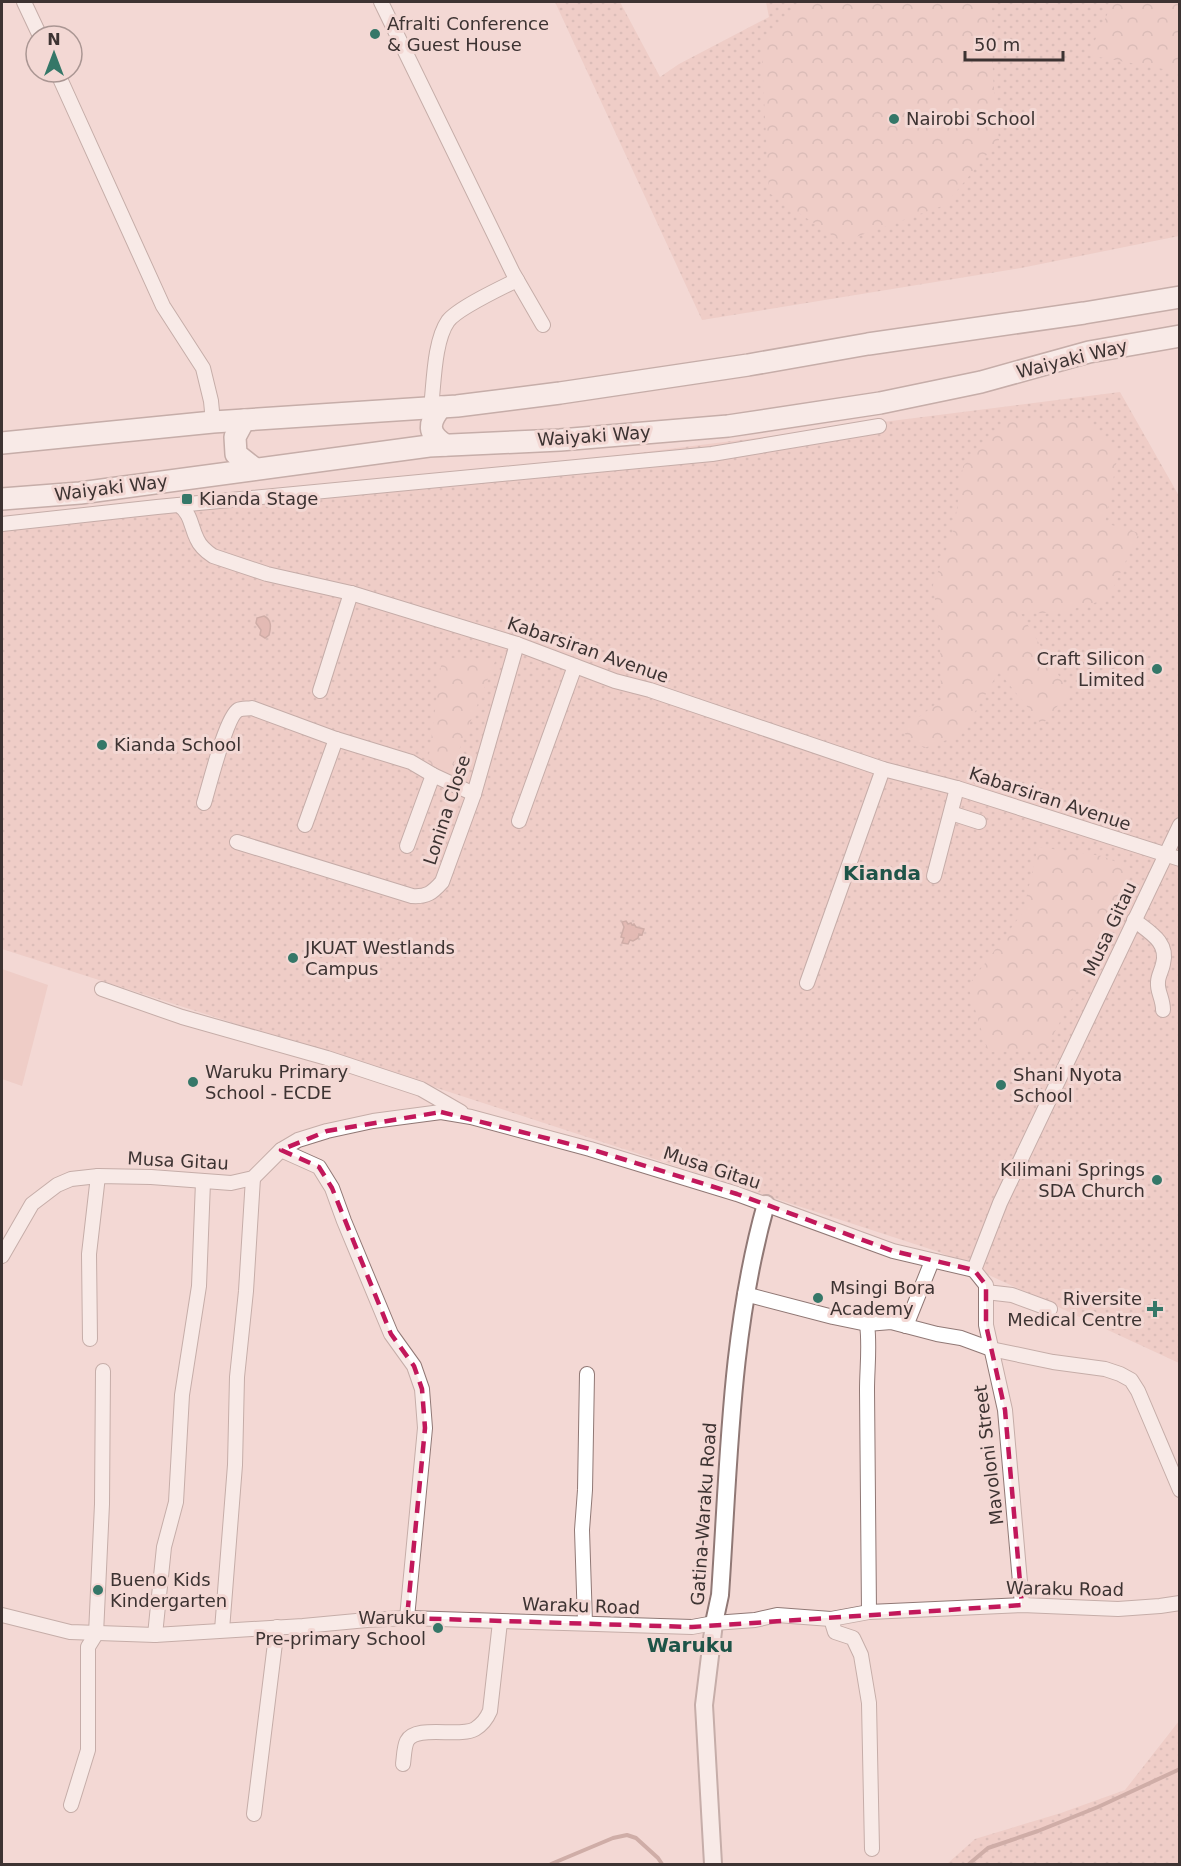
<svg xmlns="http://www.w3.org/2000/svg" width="1181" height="1866" font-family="'DejaVu Sans',sans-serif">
<defs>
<pattern id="grass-dots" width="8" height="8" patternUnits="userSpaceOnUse" patternTransform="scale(1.5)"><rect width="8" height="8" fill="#eabeb9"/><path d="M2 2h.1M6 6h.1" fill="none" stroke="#bf9b97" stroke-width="1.8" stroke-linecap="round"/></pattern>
<pattern id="forest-crowns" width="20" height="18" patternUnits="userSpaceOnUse" patternTransform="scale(1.5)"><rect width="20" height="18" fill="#eabeb9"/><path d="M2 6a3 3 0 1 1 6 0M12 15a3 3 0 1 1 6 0" fill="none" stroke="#bf9b97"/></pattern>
</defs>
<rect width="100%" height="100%" fill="#f3d8d4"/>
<g fill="url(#grass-dots)">
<path d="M555,2H620L660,77L679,64L769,17L766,2H1179V236L1021,268L702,320Z"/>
<path d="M1120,392L1179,496V1363L939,1252L440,1089L2,949V523L217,506Z"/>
<path d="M1179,1721V1864H947L975,1839L1061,1813L1125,1790Z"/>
</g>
<g fill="url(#forest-crowns)">
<path d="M806,2H992L993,77L999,140L945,205L842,242L769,193L761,41Z"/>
<path d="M1113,2H1179V72L1088,55Z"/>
<path d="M1084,418L1118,454L1105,523L1139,533L1108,599L1063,612L1021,614L1069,692L1042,725L999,672L961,735L924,748L901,731L941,700L940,636L933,585L954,529L963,466L1006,421Z"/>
<path d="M442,658L496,659L453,765L452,785L428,763Z"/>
<path d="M1038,847L1102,856L1133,869L1109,927L1045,1051L988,1052L968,986L1023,912Z"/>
</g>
<path fill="#eabeb9" d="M2,969L48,985L22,1086L2,1079Z"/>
<g fill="#d1958e" stroke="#a57872" stroke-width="1.5">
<path d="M264,616C272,620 271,627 269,635L265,638L260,635L261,630L256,623L257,618Z"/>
<path d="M626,921L628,924L631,923L632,925L634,924L636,927L644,929L642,935L639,934L638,938L633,941L630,940L628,944L622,943L624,938L621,937L624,927L622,922Z"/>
</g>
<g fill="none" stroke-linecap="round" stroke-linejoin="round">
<g stroke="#a57872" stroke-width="4">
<path d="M551,1864L613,1838L627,1835L636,1838L658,1858L662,1864"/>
<path d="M969,1864L988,1848L1038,1831L1098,1807L1180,1769"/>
</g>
<defs>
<g id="minor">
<path d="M24,2L40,36"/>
<path d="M381,2L513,273L543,325"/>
<path d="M57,72L163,306L203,368L211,401L213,422"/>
<path d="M431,408C434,383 434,341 448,321C458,308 501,288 517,280"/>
<path d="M179,505C192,515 190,525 197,539C200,546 207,552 213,556L267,574L351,593L517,644L615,681L650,690L883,769L957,788L1180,859"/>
<path d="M2,524L157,507L712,454L879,426"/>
<path d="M320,691L351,593"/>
<path d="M204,803C209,787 226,717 238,710C242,708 248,709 252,708L336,739L411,762L433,775L474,794"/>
<path d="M951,813L979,822"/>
<path d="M519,821L575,666"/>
<path d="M305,825L336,739"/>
<path d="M237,842L412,896C427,897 432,893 442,882L474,794L517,644"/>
<path d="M407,846L433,775"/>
<path d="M934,876L957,788"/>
<path d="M1134,920C1149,932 1169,942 1163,964C1162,970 1158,976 1158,982C1157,992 1163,998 1163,1010"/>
<path d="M807,983L883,769"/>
<path d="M102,989L182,1017L327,1058L421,1089L461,1112"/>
<path d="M281,1150L319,1167L332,1188L344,1221L391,1334L414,1366L422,1389L425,1428L407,1618"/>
<path d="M2,1256L32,1204L57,1185L71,1179L98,1176L151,1177L231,1183L253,1178L281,1150L298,1140L327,1131L373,1121L441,1112L471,1117L590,1149L737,1194L893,1251L974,1270"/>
<path d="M974,1270L1000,1203L1180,825"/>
<path d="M974,1270L986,1285V1325L1005,1410L1022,1605"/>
<path d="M986,1292L1012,1295L1050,1309"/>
<path d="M745,1294L833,1317L867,1324L891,1322L937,1334L961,1338L991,1349L1053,1362L1105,1369L1120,1374L1131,1380L1138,1391L1180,1490"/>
<path d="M867,1324C870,1346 867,1368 867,1390L869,1612"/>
<path d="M906,1326L932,1261"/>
<path d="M90,1339L89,1254L98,1176"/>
<path d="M2,1615L70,1632L155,1635L303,1626L367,1620L407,1618L692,1627L714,1623L755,1620L777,1615L831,1619L869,1612L1022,1605L1118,1609L1160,1606L1180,1603"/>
<path d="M831,1619L835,1632L853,1638L861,1655L869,1703L872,1849"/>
<path d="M585,1623L582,1530L585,1490L587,1374"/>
<path d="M222,1630L235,1465L237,1377L246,1291L253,1178"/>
<path d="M155,1635L164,1547L176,1502L182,1395L199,1286L203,1182"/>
<path d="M403,1764C404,1757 404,1747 407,1741C416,1724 460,1738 475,1729C483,1724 487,1718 490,1711L500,1622"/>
<path d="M71,1805L88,1750V1647L96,1634L102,1504L103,1371"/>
<path d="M254,1814L277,1627"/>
</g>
<path id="tertiary" d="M713,1864L704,1705L714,1623L720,1595C729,1464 730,1332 766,1204"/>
<g id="trunk">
<path d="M441,407C428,423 427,433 445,445"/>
<path d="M244,420L235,437L236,454L255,469"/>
<path d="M2,443L213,422L457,406L560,393L748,365L868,344L1084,313L1180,297"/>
<path d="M2,499L80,493L429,446L560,440L728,426L880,403L981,382L1089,352L1180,336"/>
</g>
</defs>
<use href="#minor" stroke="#907875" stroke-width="16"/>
<use href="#tertiary" stroke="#907875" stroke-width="20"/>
<use href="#trunk" stroke="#907875" stroke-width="24"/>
<use href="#minor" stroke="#fff" stroke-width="14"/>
<use href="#tertiary" stroke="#fff" stroke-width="16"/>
<use href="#trunk" stroke="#fff" stroke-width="21"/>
</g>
<path d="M0 0H1181V1866H0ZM441,1112L590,1149L737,1194L893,1251L974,1270L986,1285V1325L1005,1410L1022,1605L692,1627L407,1618L425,1428L422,1389L414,1366L391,1334L332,1188L319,1167L281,1150L327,1131Z" fill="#f3d8d4" fill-opacity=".55" fill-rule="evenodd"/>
<path fill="none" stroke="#c2185b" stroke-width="4.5" stroke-dasharray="12 8" stroke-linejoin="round" d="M441,1112L590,1149L737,1194L893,1251L974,1270L986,1285V1325L1005,1410L1022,1605L692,1627L407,1618L425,1428L422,1389L414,1366L391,1334L332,1188L319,1167L281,1150L327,1131Z"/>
<g fill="#357768" stroke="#f3d8d4" stroke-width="2">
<circle cx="375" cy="34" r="6"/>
<circle cx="894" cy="119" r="6"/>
<rect x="181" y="493" width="12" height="12" rx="3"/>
<circle cx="1157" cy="669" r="6"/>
<circle cx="102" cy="745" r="6"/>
<circle cx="293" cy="958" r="6"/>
<circle cx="193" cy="1082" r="6"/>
<circle cx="1001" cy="1085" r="6"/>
<circle cx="1157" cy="1180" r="6"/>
<circle cx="818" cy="1298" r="6"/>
<path d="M1152 1300h6v6h6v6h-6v6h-6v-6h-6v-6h6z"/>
<circle cx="98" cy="1590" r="6"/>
<circle cx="438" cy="1628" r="6"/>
</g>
<g text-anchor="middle" stroke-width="6" stroke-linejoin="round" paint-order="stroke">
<g font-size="18" fill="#3d3332" stroke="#f3d8d4" text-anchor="start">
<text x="387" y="30">Afralti Conference<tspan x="387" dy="21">&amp; Guest House</tspan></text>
<text x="906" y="125">Nairobi School</text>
<text x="199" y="505">Kianda Stage</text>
<text x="1145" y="665" text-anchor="end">Craft Silicon<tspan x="1145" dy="21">Limited</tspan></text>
<text x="114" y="751">Kianda School</text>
<text x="305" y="954">JKUAT Westlands<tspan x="305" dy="21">Campus</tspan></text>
<text x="205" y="1078">Waruku Primary<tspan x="205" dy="21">School - ECDE</tspan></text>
<text x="1013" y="1081">Shani Nyota<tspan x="1013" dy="21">School</tspan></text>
<text x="1145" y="1176" text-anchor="end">Kilimani Springs<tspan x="1145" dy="21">SDA Church</tspan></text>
<text x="830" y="1294">Msingi Bora<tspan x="830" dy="21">Academy</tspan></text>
<text x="1142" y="1305" text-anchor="end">Riversite<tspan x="1142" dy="21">Medical Centre</tspan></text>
<text x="110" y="1586">Bueno Kids<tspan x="110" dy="21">Kindergarten</tspan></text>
<text x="426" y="1624" text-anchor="end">Waruku<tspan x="426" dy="21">Pre-primary School</tspan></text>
</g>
<g font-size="18" fill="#3d3332" stroke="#f3d8d4">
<text transform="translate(1072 359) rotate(-14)" y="6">Waiyaki Way</text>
<text transform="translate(594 436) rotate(-4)" y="6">Waiyaki Way</text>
<text transform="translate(111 488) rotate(-7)" y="6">Waiyaki Way</text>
<text transform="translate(588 650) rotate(19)" y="6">Kabarsiran Avenue</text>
<text transform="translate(1050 799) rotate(18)" y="6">Kabarsiran Avenue</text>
<text transform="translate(447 810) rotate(-72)" y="6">Lonina Close</text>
<text transform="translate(1110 929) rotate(-65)" y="6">Musa Gitau</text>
<text transform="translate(178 1161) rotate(3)" y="6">Musa Gitau</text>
<text transform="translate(712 1168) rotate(18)" y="6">Musa Gitau</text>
<text transform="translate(989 1455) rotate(-97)" y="6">Mavoloni Street</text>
<text transform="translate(704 1514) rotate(-86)" y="6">Gatina-Waraku Road</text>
<text transform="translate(1065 1589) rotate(1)" y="6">Waraku Road</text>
<text transform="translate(581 1606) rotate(2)" y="6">Waraku Road</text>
</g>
<g font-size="20" font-weight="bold" fill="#1e5448" stroke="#f3d8d4">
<text x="882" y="880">Kianda</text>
<text x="690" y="1652">Waruku</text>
</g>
</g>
<rect width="1181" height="1866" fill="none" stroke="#3d3332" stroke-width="6"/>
<g transform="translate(54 54)"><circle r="28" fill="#f3d8d4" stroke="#aa9693" stroke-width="1.5"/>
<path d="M0-4.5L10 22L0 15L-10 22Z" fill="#357768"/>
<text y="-9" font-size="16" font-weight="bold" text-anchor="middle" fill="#3d3332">N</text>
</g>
<path d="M965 51v9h98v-9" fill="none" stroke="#3d3332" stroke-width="3"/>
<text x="974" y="51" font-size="18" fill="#3d3332" stroke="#f3d8d4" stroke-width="4.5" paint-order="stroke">50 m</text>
</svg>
